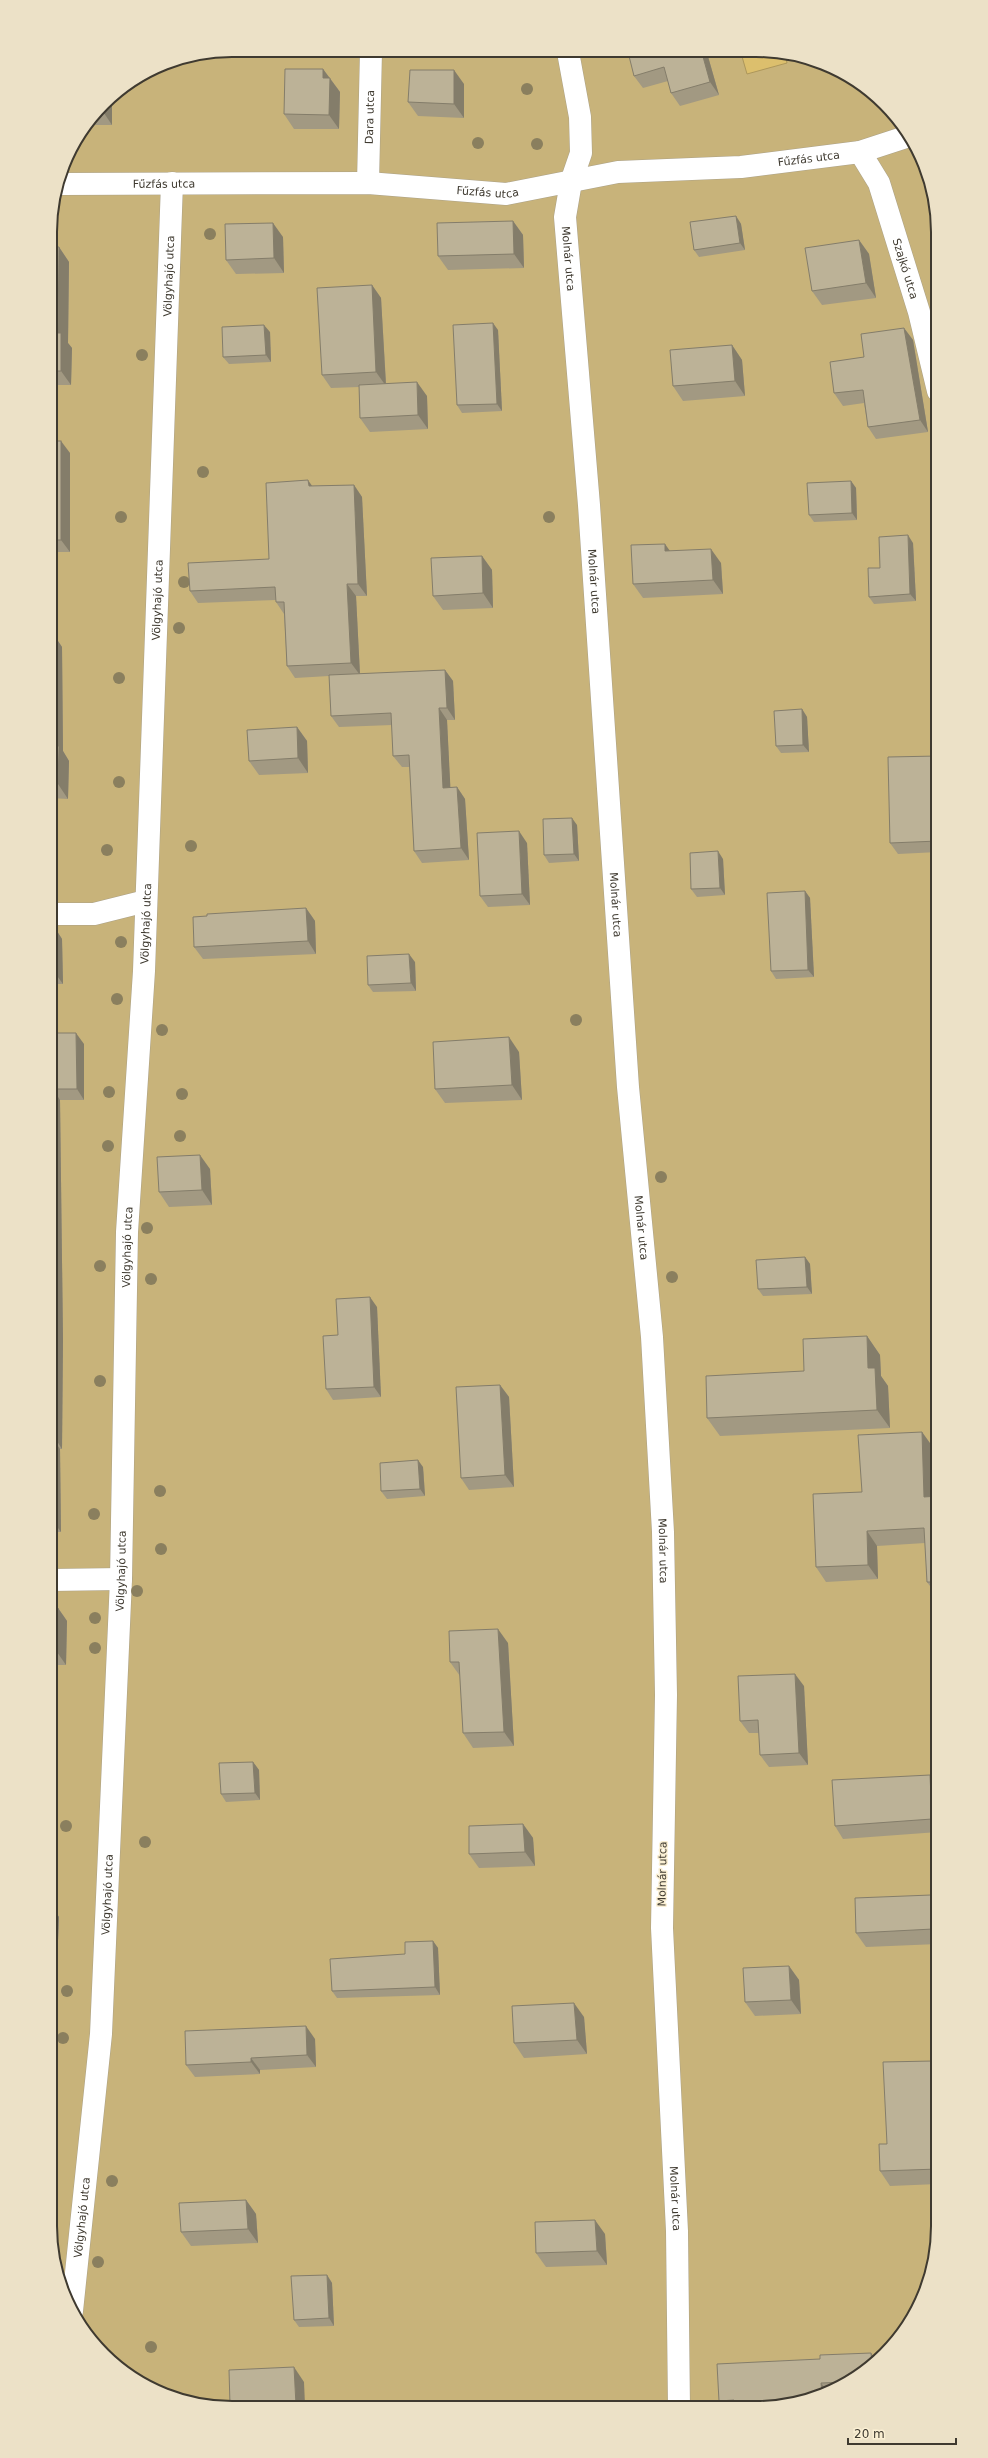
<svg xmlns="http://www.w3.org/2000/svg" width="988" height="2458" font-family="'DejaVu Sans',sans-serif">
<rect width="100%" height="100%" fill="#ede3c7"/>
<path fill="#c8b37a" d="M232,50L791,53L837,69L876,95L914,141L932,185L938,232V2238L924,2296L900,2337L857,2377L803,2402L756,2408L197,2405L151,2389L103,2355L74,2317L56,2273L50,2226V220L69,152L112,95L162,64Z"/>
<path fill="#dcbf6d" stroke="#ad975b" d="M741,53H785L787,63L747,74Z"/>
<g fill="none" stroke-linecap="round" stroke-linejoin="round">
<defs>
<g id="minor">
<path id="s1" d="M568,52L580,117L581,153L571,182L565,217L589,505L628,1087L652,1337L663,1532L666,1695L662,1928L677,2231L679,2408"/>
<path id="s2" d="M860,152L879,183L919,312L938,391"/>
<path id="s3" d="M368,183L371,51"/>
<path id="s4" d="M60,184L368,183L506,194L618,172L741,167L860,152L909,136"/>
<path d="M50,914H94L146,901"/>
<path d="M50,1580L121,1579"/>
<path id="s5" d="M72,2311L101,2034L121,1579L127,1232L144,971L172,183"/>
</g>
</defs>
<use href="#minor" stroke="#aba187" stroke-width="23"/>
<use href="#minor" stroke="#fff" stroke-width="22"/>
</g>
<g fill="#8a7f5e">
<circle cx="527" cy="89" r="6"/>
<circle cx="478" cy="143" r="6"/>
<circle cx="537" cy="144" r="6"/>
<circle cx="210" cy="234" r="6"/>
<circle cx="142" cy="355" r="6"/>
<circle cx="203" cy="472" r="6"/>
<circle cx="121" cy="517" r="6"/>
<circle cx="549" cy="517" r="6"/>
<circle cx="184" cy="582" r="6"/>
<circle cx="179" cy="628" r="6"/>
<circle cx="119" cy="678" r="6"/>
<circle cx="119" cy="782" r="6"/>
<circle cx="191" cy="846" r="6"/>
<circle cx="107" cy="850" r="6"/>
<circle cx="121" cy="942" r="6"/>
<circle cx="117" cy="999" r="6"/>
<circle cx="576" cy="1020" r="6"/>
<circle cx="162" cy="1030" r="6"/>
<circle cx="109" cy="1092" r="6"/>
<circle cx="182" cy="1094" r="6"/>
<circle cx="180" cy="1136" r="6"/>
<circle cx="108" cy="1146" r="6"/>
<circle cx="661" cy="1177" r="6"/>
<circle cx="147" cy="1228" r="6"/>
<circle cx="100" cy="1266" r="6"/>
<circle cx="672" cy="1277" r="6"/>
<circle cx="151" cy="1279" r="6"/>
<circle cx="100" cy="1381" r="6"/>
<circle cx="160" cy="1491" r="6"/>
<circle cx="94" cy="1514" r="6"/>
<circle cx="161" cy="1549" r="6"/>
<circle cx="137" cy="1591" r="6"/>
<circle cx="95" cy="1618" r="6"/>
<circle cx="95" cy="1648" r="6"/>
<circle cx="66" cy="1826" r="6"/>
<circle cx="145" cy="1842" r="6"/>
<circle cx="67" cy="1991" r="6"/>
<circle cx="63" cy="2038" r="6"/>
<circle cx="112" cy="2181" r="6"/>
<circle cx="98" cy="2262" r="6"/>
<circle cx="151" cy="2347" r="6"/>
</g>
<g fill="#a29982">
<path d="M707,53L719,95L680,106L671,93L668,81L643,88L634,76Z"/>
<path d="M323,69L340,92L339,129H294L284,114Z"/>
<path d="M464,84V118L418,116L408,102Z"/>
<path d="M112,95V125H89Z"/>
<path d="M736,216L741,224L745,250L699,257L694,250Z"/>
<path d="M513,221L523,235L524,268L448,270L438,256Z"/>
<path d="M283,237L284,273L236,274L226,260Z"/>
<path d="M859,240L869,254L876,298L822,305L812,291Z"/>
<path d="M50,247H59L69,262L68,343L72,348L71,385H50Z"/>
<path d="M372,285L381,298L386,383L427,396L428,429L370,432L360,418L359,387L331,388L322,375Z"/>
<path d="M904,328L913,340L928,432L876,439L868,427L864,403L843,406L834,393Z"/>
<path d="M498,330L502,411L462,413L457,405Z"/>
<path d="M270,332L271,362L229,364L223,357Z"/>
<path d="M732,345L742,360L745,396L683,401L673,386Z"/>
<path d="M50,441L70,453V552H50Z"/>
<path d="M851,481L856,488L857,520L814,522L809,515Z"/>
<path d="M354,485L362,497L367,596H356L360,674L445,670L453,681L455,720H447L450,787H457L465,799L469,860L422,863L414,851L410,767H402L393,756L392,725L339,727L331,716L329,676L295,678L287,666L284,614L276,602V600L198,603L190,591L269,559L313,486Z"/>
<path d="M913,543L916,601L874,604L869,597L880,568Z"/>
<path d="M670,551L721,563L723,594L643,598L633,584Z"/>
<path d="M482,556L492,570L493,608L443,610L433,596Z"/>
<path d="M50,632H52L62,647L63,751L69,761L68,799L50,798Z"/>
<path d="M802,709L807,717L809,752L781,753L776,746Z"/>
<path d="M297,727L307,741L308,773L259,775L249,761Z"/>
<path d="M938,756V852L898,854L890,843Z"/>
<path d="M577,825L579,861L549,863L544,855Z"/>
<path d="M527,843L530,905L488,907L480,896Z"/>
<path d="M723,859L725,895L697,897L691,889Z"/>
<path d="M805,891L810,898L814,977L776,979L771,971Z"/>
<path d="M306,908L315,921L316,954L203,959L194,947L207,916Z"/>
<path d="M50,928H55L62,939L63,984H57V1033L84,1044V1100H60L63,1340L62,1449H60L61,1532H50Z"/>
<path d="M415,962L416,991L373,992L368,985Z"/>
<path d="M519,1052L522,1100L445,1103L435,1089Z"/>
<path d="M210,1169L212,1205L169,1207L159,1192Z"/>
<path d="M805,1257L810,1264L812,1294L763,1296L758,1289Z"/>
<path d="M377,1307L381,1397L333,1400L326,1389L338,1335Z"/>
<path d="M867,1336L880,1355L881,1376L888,1386L890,1428L720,1436L707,1418L804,1371Z"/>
<path d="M500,1385L509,1397L514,1487L469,1490L461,1478Z"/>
<path d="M922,1432L932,1446L934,1497L938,1496V1597L927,1582L925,1543L877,1546L878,1579L826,1582L816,1567L862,1492Z"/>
<path d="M423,1467L425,1496L387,1499L381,1491Z"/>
<path d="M50,1608H58L67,1621L66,1665H58L55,1727H50Z"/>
<path d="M508,1643L514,1746L473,1748L463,1733L460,1676L450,1662Z"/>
<path d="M804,1686L808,1765L769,1767L760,1755L759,1733H749L740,1721Z"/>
<path d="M253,1762L259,1770L260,1800L226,1802L221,1794Z"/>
<path d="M930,1775L938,1786V1832L843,1839L835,1826Z"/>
<path d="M523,1824L533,1838L535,1866L479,1868L469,1854Z"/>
<path d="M50,1904L59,1917L57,1964H50Z"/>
<path d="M938,1904V1944L866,1947L856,1933Z"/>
<path d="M433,1941L438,1948L440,1995L337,1998L332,1991Z"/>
<path d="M789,1966L799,1980L801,2014L755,2016L745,2002Z"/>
<path d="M584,2017L587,2054L524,2058L514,2043Z"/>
<path d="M315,2039L316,2067L260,2070V2074L195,2077L186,2065Z"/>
<path d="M938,2068V2184L890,2186L880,2171L887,2144Z"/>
<path d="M246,2200L256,2214L258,2243L191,2246L181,2232Z"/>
<path d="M605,2234L607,2265L546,2267L536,2253Z"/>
<path d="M327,2275L332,2283L334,2326L299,2327L294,2320Z"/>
<path d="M876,2360L857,2377L803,2402L756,2408H724L719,2401Z"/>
</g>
<g fill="#847d6a">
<path d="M702,53H707L719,95L710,82Z"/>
<path d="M323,69L340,92L339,129L329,115L323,78Z"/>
<path d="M454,70L464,84V118L454,104Z"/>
<path d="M112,95V125L102,110V108Z"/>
<path d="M736,216L741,224L745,250L740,243Z"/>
<path d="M513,221L523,235L524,268L514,254Z"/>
<path d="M273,223L283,237L284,273L274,258Z"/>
<path d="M859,240L869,254L876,298L866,283Z"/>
<path d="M59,247L69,262L68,343L72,348L71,385L61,371L58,333Z"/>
<path d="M372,285L381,298L386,386L376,372Z"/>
<path d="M493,323L498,330L502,411L497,404Z"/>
<path d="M264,325L270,332L271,362L266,355Z"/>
<path d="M904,328L913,340L928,432L920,420Z"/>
<path d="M732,345L742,360L745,396L735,381Z"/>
<path d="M417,382L427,396L428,429L418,415Z"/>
<path d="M61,441L70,453V552L61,540Z"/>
<path d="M308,480L317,493L309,486Z"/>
<path d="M851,481L856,488L857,520L852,513Z"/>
<path d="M354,485L362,497L367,596L358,584Z"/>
<path d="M908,535L913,543L916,601L910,594Z"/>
<path d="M665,544L675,558L665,551Z"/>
<path d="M711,549L721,563L723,594L713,580Z"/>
<path d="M482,556L492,570L493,608L483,593Z"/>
<path d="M347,584L356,596L360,675L351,663Z"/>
<path d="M52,632L62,647L63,751L69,761L68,799L58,784L53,746Z"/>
<path d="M445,670L453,681L455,720L447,708Z"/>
<path d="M439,708L447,720L451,799L443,788Z"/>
<path d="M802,709L807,717L809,752L803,745Z"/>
<path d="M297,727L307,741L308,773L298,758Z"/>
<path d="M457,787L465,799L469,860L461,848Z"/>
<path d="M572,818L577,825L579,861L574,854Z"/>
<path d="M519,831L527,843L530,905L522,894Z"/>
<path d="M718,851L723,859L725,895L720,888Z"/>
<path d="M805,891L810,898L814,977L808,970Z"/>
<path d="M306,908L315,921L316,954L308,941Z"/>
<path d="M55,928L62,939L63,984L55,973Z"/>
<path d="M409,954L415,962L416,991L411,983Z"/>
<path d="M50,975L57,984V1043L50,1033Z"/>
<path d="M76,1033L84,1044V1100L77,1089Z"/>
<path d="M509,1037L519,1052L522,1100L512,1085Z"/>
<path d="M53,1089L60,1100L63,1340L62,1449L55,1438Z"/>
<path d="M200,1155L210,1169L212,1205L202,1190Z"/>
<path d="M805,1257L810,1264L812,1294L807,1287Z"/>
<path d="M370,1297L377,1307L381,1397L374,1387Z"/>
<path d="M867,1336L880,1355L881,1376L888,1386L890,1428L877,1410L868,1368Z"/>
<path d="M500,1385L509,1397L514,1487L505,1475Z"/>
<path d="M922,1432L932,1446L934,1512L924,1497Z"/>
<path d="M52,1438L60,1449L61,1532L53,1521Z"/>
<path d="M418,1460L423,1467L425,1496L420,1489Z"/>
<path d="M867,1531L877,1546L878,1579L868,1565Z"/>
<path d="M58,1608L67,1621L66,1665L57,1652Z"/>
<path d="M498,1629L508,1643L514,1746L504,1732Z"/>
<path d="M50,1654L58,1665L55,1727L50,1720Z"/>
<path d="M795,1674L804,1686L808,1765L799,1753Z"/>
<path d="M253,1762L259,1770L260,1800L255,1793Z"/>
<path d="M930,1775L938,1786V1827L932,1819Z"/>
<path d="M523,1824L533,1838L535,1866L525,1852Z"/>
<path d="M931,1895L938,1904V1936L933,1929Z"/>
<path d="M50,1904L59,1917L57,1964L50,1953Z"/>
<path d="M433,1941L438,1948L440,1995L435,1987Z"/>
<path d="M789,1966L799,1980L801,2014L791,2000Z"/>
<path d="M574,2003L584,2017L587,2054L577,2040Z"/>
<path d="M306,2026L315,2039L316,2067L307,2055Z"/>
<path d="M251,2058L260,2070V2074L251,2062Z"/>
<path d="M933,2061L938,2068V2143L937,2142Z"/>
<path d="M246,2200L256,2214L258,2243L248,2229Z"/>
<path d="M595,2220L605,2234L607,2265L597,2251Z"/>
<path d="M327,2275L332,2283L334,2326L329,2318Z"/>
<path d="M871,2353L876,2360L872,2364Z"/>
<path d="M294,2367L304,2382L305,2405H296Z"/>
<path d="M821,2383L827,2391L822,2393Z"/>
</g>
<g fill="#bcb297" stroke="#847d6a">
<path d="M628,52L702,53L710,82L671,93L664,67L634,76Z"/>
<path d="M285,69H323V78H330L329,115L284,114Z"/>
<path d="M410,70H454V104L408,102Z"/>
<path d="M736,216L740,243L694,250L690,222Z"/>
<path d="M513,221L514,254L438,256L437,223Z"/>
<path d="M273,223L274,258L226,260L225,224Z"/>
<path d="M859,240L866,283L812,291L805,248Z"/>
<path d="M50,247H59L58,333H61V371H50Z"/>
<path d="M372,285L376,372L322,375L317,288Z"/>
<path d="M493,323L497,404L457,405L453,325Z"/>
<path d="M264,325L266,355L223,357L222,327Z"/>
<path d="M904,328L920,420L868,427L863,390L834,393L830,362L864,357L861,334Z"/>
<path d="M732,345L735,381L673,386L670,350Z"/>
<path d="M417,382L418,415L360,418L359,385Z"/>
<rect x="50" y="441" width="11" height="99"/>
<path d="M308,480L309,486L354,485L358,584H347L351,663L287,666L284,602H276L275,587L190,591L188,563L269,559L266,483Z"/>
<path d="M851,481L852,513L809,515L807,483Z"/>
<path d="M908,535L910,594L869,597L868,568H880L879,537Z"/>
<path d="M665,544V551L711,549L713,580L633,584L631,545Z"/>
<path d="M482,556L483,593L433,596L431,558Z"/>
<path d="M50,632H52L53,746H59L58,784H50Z"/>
<path d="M445,670L447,708H439L443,788L457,787L461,848L414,851L409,755L393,756L391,713L331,716L329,675Z"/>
<path d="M802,709L803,745L776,746L774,711Z"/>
<path d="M297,727L298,758L249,761L247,730Z"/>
<path d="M938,756V841L890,843L888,757Z"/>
<path d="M572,818L574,854L544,855L543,819Z"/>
<path d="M519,831L522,894L480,896L477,833Z"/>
<path d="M718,851L720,888L691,889L690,853Z"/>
<path d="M805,891L808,970L771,971L767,893Z"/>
<path d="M306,908L308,941L194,947L193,917L207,916V914Z"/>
<path d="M50,928H55V973L50,974Z"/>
<path d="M409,954L411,983L368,985L367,956Z"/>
<path d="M50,1033H76L77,1089H53L55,1329V1438H52L53,1521H50Z"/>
<path d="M509,1037L512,1085L435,1089L433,1042Z"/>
<path d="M200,1155L202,1190L159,1192L157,1157Z"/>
<path d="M805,1257L807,1287L758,1289L756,1260Z"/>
<path d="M370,1297L374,1387L326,1389L323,1336L338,1335L336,1299Z"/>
<path d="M867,1336L868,1368H875L877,1410L707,1418L706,1376L804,1371L803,1339Z"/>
<path d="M500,1385L505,1475L461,1478L456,1387Z"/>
<path d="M922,1432L924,1497L938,1496V1582H927L924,1528L867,1531L868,1565L816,1567L813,1494L862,1492L858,1435Z"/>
<path d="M418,1460L420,1489L381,1491L380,1463Z"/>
<path d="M50,1608H58L57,1652H50Z"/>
<path d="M498,1629L504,1732L463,1733L459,1662H450L449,1631Z"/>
<path d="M795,1674L799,1753L760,1755L758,1720L740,1721L738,1676Z"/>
<path d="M253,1762L255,1793L221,1794L219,1763Z"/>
<path d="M930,1775L932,1819L835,1826L832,1780Z"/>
<path d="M523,1824L525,1852L469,1854V1826Z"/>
<path d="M931,1895L933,1929L856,1933L855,1898Z"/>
<path d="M433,1941L435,1987L332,1991L330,1959L405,1954V1942Z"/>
<path d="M789,1966L791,2000L745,2002L743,1968Z"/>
<path d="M574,2003L577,2040L514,2043L512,2006Z"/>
<path d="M306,2026L307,2055L251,2058V2062L186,2065L185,2031Z"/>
<path d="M933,2061L937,2142L938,2141V2169L880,2171L879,2144H887L883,2062Z"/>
<path d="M246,2200L248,2229L181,2232L179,2203Z"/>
<path d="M595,2220L597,2251L536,2253L535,2222Z"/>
<path d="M327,2275L329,2318L294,2320L291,2276Z"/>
<path d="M871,2353L872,2364L857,2377L848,2382L821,2383L822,2393L803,2402L756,2408H734V2400L719,2401L717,2364L820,2359V2355Z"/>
<path d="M294,2367L296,2405H230L229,2370Z"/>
</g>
<g text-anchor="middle" stroke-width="3" stroke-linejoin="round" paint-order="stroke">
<g font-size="11" fill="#3f3a30" stroke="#fbf0d4">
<text dy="4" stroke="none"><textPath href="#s3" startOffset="66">Dara utca</textPath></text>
<text dy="4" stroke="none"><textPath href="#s4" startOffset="752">Fűzfás utca</textPath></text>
<text dy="4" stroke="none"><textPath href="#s4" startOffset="104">Fűzfás utca</textPath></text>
<text dy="4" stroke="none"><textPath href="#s4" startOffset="428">Fűzfás utca</textPath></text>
<text dy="4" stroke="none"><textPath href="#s1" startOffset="210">Molnár utca</textPath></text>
<text dy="4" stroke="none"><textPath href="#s2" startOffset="126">Szajkó utca</textPath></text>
<text dy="4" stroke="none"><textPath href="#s5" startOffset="2038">Völgyhajó utca</textPath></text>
<text dy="4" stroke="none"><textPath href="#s1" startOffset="534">Molnár utca</textPath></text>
<text dy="4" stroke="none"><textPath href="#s5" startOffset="1714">Völgyhajó utca</textPath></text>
<text dy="4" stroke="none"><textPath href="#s1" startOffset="858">Molnár utca</textPath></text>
<text dy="4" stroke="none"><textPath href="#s5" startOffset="1390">Völgyhajó utca</textPath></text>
<text dy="4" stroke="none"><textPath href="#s1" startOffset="1182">Molnár utca</textPath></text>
<text dy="4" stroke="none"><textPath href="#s5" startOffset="1066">Völgyhajó utca</textPath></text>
<text dy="4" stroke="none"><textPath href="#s1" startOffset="1506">Molnár utca</textPath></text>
<text dy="4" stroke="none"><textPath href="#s5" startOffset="742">Völgyhajó utca</textPath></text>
<text transform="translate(662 1874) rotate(-89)" y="4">Molnár utca</text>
<text dy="4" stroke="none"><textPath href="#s5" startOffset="418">Völgyhajó utca</textPath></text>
<text dy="4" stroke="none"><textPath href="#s1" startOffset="2154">Molnár utca</textPath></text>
<text dy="4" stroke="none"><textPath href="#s5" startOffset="94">Völgyhajó utca</textPath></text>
</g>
</g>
<path d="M0 0H988V2458H0ZM232 57H756A175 175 0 0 1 931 232V2226A175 175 0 0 1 756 2401H232A175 175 0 0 1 57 2226V232A175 175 0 0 1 232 57Z" fill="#ece1c7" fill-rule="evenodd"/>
<path fill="none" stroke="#3f3a30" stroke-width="2" d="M232 57H756A175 175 0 0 1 931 232V2226A175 175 0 0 1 756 2401H232A175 175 0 0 1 57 2226V232A175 175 0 0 1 232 57Z"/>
<path d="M848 2438v6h108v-6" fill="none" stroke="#3f3a30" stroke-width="2"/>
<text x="854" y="2438" font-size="12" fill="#3f3a30" stroke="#fbf0d4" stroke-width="3" paint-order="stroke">20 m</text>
</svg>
